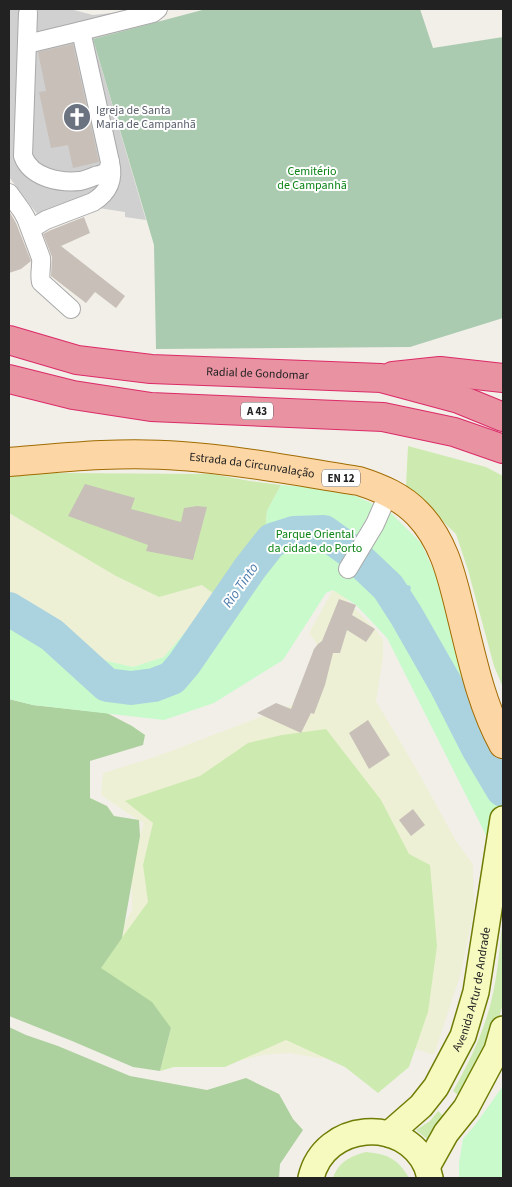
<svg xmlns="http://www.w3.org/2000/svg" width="512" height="1187" font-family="'Source Sans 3',sans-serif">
<rect width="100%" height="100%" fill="#f2efe9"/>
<path fill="#d0d0d0" d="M9,9H70L93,15L146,9L149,24L93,39L146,220L125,217V212L92,207L41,219L9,177Z"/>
<g fill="#eef0d5">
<path d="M9,513L116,576L159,597L202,585L214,594L209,604L164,657L133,667L103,660L74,636L14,604L9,600Z"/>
<path d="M333,590L341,594L375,629L383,639V658L376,701L417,770L456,841L473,864L474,910L460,976L434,1055L414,1048L370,1056L319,1058L289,1053L263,1055L225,1064L196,1051L100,968V953L121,929L132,910L131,862L144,823L135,818L101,795L103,773L155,757L263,716L276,703L287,707L292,705L317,644L309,633Z"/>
</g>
<g fill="#cdebb0">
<path d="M408,446L486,467L503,476L502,685L494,666L468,570L456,534L406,486Z"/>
<path d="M36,473H62L212,474L250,481L281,485L267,511L266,524L249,543L214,594L202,585L159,597L116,576L9,513V475H27Z"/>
<path d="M326,729L381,800L409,854L430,865L437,946L428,1012L409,1067L378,1093L345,1067L286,1040L225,1067H174L160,1071L171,1028L100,968L148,902L143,865L153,823L125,801L200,776L248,743L282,735Z"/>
<path d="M503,915V1002C496,1037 477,1066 462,1098L453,1091C469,1063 483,1034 491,1002C498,975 500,943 503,915Z"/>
<path d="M438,1111L446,1118L432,1143L416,1130L430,1121Z"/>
<path d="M366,1152C388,1154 398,1159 409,1178H333C338,1162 351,1156 366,1152Z"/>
</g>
<g fill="#add19e">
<path d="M9,699L33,705L107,713L132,726L145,735L143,745L90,761V798L107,806L114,816L139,820L140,836L122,938L101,968L152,1002L171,1028L160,1071L133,1067L72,1041L9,1016Z"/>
<path d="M9,1027L26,1035L58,1046L130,1076L207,1090L246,1078L279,1094L293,1119L303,1130L280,1164L279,1178H9Z"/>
</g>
<path fill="#aacbaf" d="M206,9H420L433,48L503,37V318L410,347L156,349L154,245L93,39Z"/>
<g fill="#c8facc">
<path d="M281,485L305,487L356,496L390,512L421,543L438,580L447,618L466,676L503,755V869L387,638L356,605L333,590L326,593L283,660L214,703L164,720L33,705L9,699V600L15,605L74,636L103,660L133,667L164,657L209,604L233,565L249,543L266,524L267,511Z"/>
<path d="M503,1086V1178H459V1163L463,1139L475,1125Z"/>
</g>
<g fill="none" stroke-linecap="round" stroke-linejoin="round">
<path stroke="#aad3df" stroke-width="5.5" d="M388,587L408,588"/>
<path stroke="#aad3df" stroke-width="34" d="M9,609L52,635L107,685L131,688L154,685L172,678L184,664L250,568L272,540L294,533L324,532L349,550L388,587L406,615L446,685L478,748L503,790"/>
</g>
<g fill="#c7bfb8">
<path d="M73,44L99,162L73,168L68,145L51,148L39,92L46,91L38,52Z"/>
<path d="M9,211L16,223L31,261L21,269L9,273Z"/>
<path d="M84,217L90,233L61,246L125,296L116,308L95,292L86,303L51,276L52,257L43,234L51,230Z"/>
<path d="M85,484L135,498L131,509L181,522L184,508L197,506L207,507L193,560L146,551L148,545L68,516Z"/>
<path d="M339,599L356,605L352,615L375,629L366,642L347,630L340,653H333L325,685L314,714L311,713L301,733L257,713L276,703L291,709L314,649L318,644L322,641Z"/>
<path d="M368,720L390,755L369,769L349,733Z"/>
<path d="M413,809L425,825L411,836L399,820Z"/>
</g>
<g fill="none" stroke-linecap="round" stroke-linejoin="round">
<defs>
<g id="minor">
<path d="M28,13L23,156C31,178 60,183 80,181C85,180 90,178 95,176C99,175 106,174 108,169C109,169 110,162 110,162L81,31L153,13L158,9"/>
<path d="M27,44L81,31"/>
<path d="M9,193L22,211L26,218L41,258C42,266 39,274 41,282L71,309"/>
<path d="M31,229L46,220L93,202C109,192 114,179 110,162"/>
<path d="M348,569L375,524L389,492"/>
</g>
<g id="secondary">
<path id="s1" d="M389,1134L421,1106L436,1087L463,1036L476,992L503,819"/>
<path d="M427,1167L446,1133L466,1108L497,1050L503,1029"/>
<path d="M311,1178C324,1122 404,1115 427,1167C428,1170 429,1175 430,1178"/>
</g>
<g id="primary">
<path id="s2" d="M9,462C66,457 123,451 181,456C240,460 300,472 359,481C381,488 402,497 418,514C445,542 452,578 461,614C472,658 481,704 503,744"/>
</g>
<g id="motorway">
<path id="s3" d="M9,340L77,360L151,369L381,378L459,399L503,417"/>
<path d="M393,376L440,371L503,378"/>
<path d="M9,379L73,395L151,407L383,417L454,432L503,449"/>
</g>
</defs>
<use href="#minor" stroke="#a9a9a9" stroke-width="20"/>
<use href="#secondary" stroke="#707d05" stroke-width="28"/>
<use href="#primary" stroke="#a06b00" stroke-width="30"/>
<use href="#motorway" stroke="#dc2a67" stroke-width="30"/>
<use href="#minor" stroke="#fff" stroke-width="18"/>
<use href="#secondary" stroke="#f7fabf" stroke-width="25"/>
<use href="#primary" stroke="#fcd6a4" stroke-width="28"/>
<use href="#motorway" stroke="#e892a2" stroke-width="28"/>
</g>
<defs>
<symbol id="church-disc" viewBox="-11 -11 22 22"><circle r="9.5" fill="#6b7280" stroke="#fff"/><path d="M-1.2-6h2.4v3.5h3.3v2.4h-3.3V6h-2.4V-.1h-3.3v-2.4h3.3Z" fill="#fff"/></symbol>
</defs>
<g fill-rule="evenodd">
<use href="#church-disc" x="61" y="101" width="32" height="32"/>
</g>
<g text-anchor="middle" stroke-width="4" stroke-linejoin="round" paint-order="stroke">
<g fill="#fff" stroke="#646464" stroke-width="1">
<rect x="241" y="402.5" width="32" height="17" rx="4"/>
<rect x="322" y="469.5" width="38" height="17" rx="4"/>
</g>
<g font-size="11" font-weight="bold" fill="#222">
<text x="257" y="415">A 43</text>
<text x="341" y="482">EN 12</text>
</g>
<g font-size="12" fill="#5b616d" stroke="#fff" text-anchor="start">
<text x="96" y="114">Igreja de Santa<tspan x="96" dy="14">Maria de Campanhã</tspan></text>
</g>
<g font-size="12" fill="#0c8416" stroke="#fff">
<text x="312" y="175">Cemitério<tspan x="312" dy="14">de Campanhã</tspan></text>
<text x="315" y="538">Parque Oriental<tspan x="315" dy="14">da cidade do Porto</tspan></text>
</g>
<g font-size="12" fill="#222" stroke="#fff">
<text dy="4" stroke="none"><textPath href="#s3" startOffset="252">Radial de Gondomar</textPath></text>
<text dy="4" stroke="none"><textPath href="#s2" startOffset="244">Estrada da Circunvalação</textPath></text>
<text dy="4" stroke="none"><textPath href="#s1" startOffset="172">Avenida Artur de Andrade</textPath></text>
</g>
<g font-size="14" font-style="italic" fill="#4a7aab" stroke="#fff">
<text transform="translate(240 585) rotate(-55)" y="5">Rio Tinto</text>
</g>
</g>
<rect width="512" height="1187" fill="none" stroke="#222222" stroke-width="20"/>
</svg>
